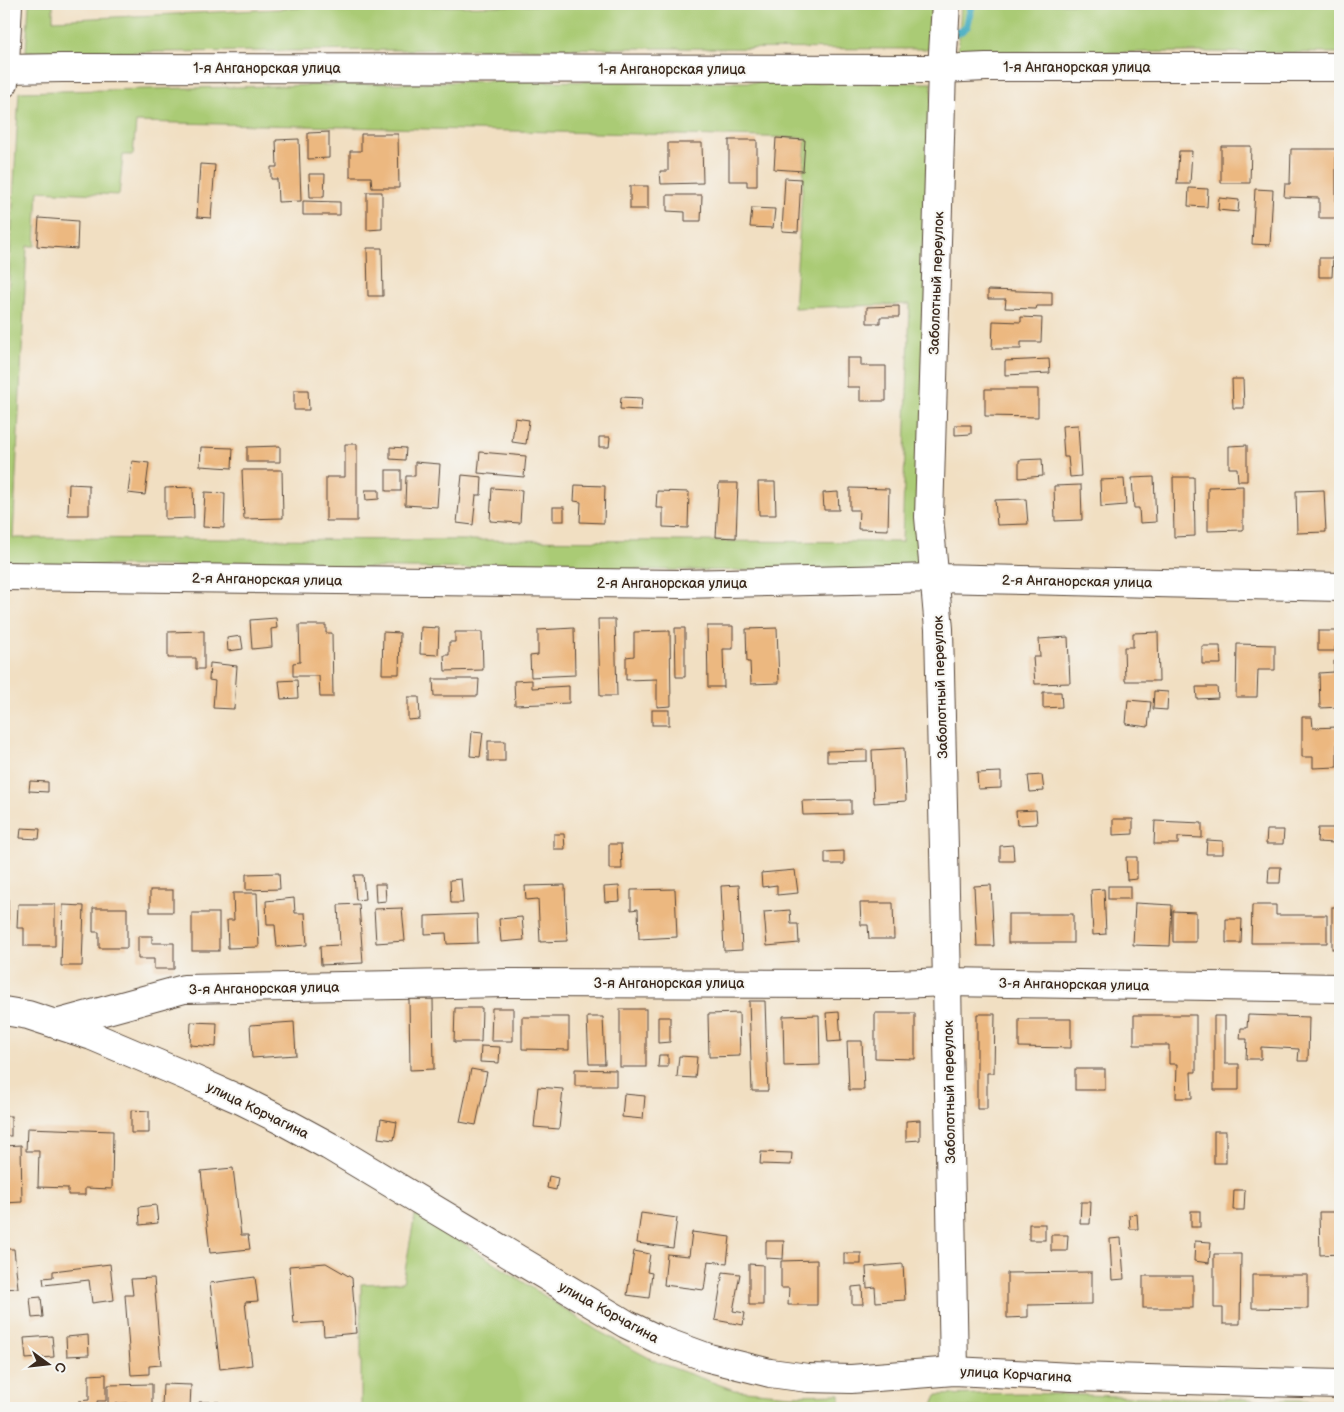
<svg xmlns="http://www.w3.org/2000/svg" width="1344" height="1412" font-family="'Balsamiq Sans',sans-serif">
<rect width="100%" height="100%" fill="#f6f6f2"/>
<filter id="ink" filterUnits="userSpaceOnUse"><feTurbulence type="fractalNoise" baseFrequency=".02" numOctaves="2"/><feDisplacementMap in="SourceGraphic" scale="10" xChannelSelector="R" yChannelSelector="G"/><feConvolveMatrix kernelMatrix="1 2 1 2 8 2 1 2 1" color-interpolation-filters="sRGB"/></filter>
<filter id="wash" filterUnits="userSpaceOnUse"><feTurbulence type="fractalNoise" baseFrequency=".0096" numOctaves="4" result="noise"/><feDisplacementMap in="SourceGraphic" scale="20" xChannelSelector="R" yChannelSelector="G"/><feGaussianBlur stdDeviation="1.12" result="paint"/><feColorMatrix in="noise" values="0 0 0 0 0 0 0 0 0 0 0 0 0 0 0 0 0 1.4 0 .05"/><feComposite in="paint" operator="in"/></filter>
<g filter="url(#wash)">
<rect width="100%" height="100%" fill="#f1dfc2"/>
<g fill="#aacb74" stroke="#727a49" fill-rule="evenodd">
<path d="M29,4H53V20L299,8L300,4H413L414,7L656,4H934L931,49L640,48L26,53Z"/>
<path d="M961,4H1340V53L1200,52L958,53Z"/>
<path d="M493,81L932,83L924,572L4,565V374L19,92ZM136,122L806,138L794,308L910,304L902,542L13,538L27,246H35L38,191L119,195L123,155H133Z"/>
<path d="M415,1214L450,1234L598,1331L657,1362L734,1390L791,1395L840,1394V1408H361V1284L403,1282Z"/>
<path d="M1021,1393L1180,1398L1340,1401V1408H931L937,1395Z"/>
</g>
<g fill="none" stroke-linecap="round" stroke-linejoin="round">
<path stroke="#41aac0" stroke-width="8" d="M953,33L961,31L967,26L972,4"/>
</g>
<g id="blocks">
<g fill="#ecb880">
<path d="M329,132V158L308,159V133Z"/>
<path d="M361,134H398L399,188H372L371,177H350V151H361Z"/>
<path d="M776,138L805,140L803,171L774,169Z"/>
<path d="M299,139L301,201L278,202L277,179H271V167H277L276,140Z"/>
<path d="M729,140H757V186H747V181H729Z"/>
<path d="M668,143H702L703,183L661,184L660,171H668Z"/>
<path d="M1221,146H1251L1250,183H1221Z"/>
<path d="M1291,149H1336V218H1319V198L1284,197L1285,184H1290Z"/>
<path d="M1179,151H1192L1190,184H1177Z"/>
<path d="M200,164L215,165L211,218L197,217Z"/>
<path d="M309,174H325L324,197H310Z"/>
<path d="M785,178L801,179L798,232L782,231Z"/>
<rect x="630" y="186" width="18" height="23"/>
<path d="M1189,188L1208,189L1207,207L1188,206Z"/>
<path d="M1255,189L1273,190L1270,245L1252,244Z"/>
<path d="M367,192H382V229L367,230Z"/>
<path d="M667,195H702L701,221H685V212L667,211Z"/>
<path d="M1219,198L1239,200L1238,212L1218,210Z"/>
<path d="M303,201L340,202V215H303Z"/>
<path d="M752,208L775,209L773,228L750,227Z"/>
<path d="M39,218L78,221L77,249L37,246Z"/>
<path d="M367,248H382L383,296H368Z"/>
<path d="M1319,258H1333L1332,277H1319Z"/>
<path d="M988,290L1052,292V306H1037L1036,309L1005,308L1006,299H988Z"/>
<path d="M899,306V317H880V323H867V307Z"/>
<path d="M1021,317L1042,318L1041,342H1021V349H992L993,321L1021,322Z"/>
<path d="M847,358H861V366H886V401H860V387H847Z"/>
<path d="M1049,359L1050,373L1005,375V361Z"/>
<path d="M1232,379H1243L1244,408H1233Z"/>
<path d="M985,389H1038V417L985,416Z"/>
<path d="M294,390H308L309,410H294Z"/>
<path d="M621,397L642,398L641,410L620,409Z"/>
<path d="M515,418L529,420L526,444L512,442Z"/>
<path d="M955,425H971V434L955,435Z"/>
<path d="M1078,425L1081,476L1070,477L1068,457H1064L1062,426Z"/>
<path d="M599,437H610L609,447H599Z"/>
<path d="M345,444H357V521H326V477H345Z"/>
<path d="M1247,445V481H1238L1237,468H1229V446Z"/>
<path d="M280,446V462H247V447Z"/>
<path d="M201,447L233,448L232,468L200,466Z"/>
<path d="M390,447L406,448L405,460L390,459Z"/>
<path d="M480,452L526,456L524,477L478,473Z"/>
<path d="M1042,459L1043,476L1019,478V460Z"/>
<path d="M132,461L149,463L145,495L128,493Z"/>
<path d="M415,462L440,464L437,507L405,505L406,476H415Z"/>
<path d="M242,470H282L283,518L244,519Z"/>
<rect x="386" y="470" width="15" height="21"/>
<path d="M462,475L482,477L481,495H476L473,525L457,523Z"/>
<path d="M1154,477L1156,522L1140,523L1139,508H1134L1132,478Z"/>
<path d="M1173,477H1194L1195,536L1174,537Z"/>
<path d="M1124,479L1126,505L1101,507L1100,480Z"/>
<path d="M758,482H775L776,515H759Z"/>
<path d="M719,483H738L736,538L716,537Z"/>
<path d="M69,484L89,485V515H68Z"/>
<path d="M575,485L605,486L604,523L580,522L581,502L574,501Z"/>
<path d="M1081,485L1082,520L1055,521L1054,486Z"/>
<path d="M1243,486V530L1208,531V487Z"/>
<path d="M193,487L194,518L165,519V488Z"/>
<path d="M492,488L522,490L520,523L490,521Z"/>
<path d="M850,488L889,489L888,530L858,529L859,510H850Z"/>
<path d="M365,490H379V499L366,500Z"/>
<path d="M1324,490L1326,532L1297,533L1296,491Z"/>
<path d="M657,491L689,492L688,528L663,527V508H656Z"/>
<path d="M205,492L225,493L224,528L203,527Z"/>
<path d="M838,492L839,510H824L823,493Z"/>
<path d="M1026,499L1028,524L997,525L995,500Z"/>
<rect x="553" y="507" width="11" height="14"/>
<path d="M276,618L277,628L271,629L272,647L252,649L250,620Z"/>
<path d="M598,619H615L617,696H600Z"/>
<path d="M299,625H326V633H332L333,697H320L319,676H293V663L300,662Z"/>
<path d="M707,626H733V649H723L724,687H708Z"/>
<path d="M421,627L439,628L438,655L420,654Z"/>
<path d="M574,628L575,675L531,677L530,656L538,655V630Z"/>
<path d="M675,628H685V677H676Z"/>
<path d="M777,628L779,683L751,684L750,662H747L746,629Z"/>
<path d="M204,631V669H196V658H168V632Z"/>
<path d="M670,631L671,706L657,707V679L626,680V657L634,656V632Z"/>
<path d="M1318,631H1340V647H1335V651H1318Z"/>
<path d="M383,632L400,633L399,674H382Z"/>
<path d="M455,632H482L483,670L445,671L444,655H449V642H455Z"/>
<path d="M1158,632L1159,681H1125L1124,647H1133V633Z"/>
<path d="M241,636L243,649L228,651L227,638Z"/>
<path d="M1068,637L1070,683L1035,684L1033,657H1040L1039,639Z"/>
<path d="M1237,644L1275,645V670H1258L1257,697H1236Z"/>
<path d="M1202,646H1220L1221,664H1202Z"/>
<path d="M1334,661H1340V707L1320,708L1319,673L1334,672Z"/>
<path d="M210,663L237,666L234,709L213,708L215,681L209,680Z"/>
<path d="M433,679H479L478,696H434Z"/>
<path d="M297,680L298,698L281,699L279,681Z"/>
<path d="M532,680V688L569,686V703L515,705L514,681Z"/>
<path d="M1196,687H1217L1218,698L1197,699Z"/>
<path d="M1154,691L1168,692L1167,710L1153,709Z"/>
<path d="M1043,692H1061L1062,707L1043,708Z"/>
<path d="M408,697H419L420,719L408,720Z"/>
<path d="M1128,700L1151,702L1148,727L1126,724Z"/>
<rect x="652" y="710" width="17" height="15"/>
<path d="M1302,717H1312L1313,728L1337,727V767L1313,768V757H1302Z"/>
<path d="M472,731L483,732L480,757L470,756Z"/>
<rect x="488" y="741" width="17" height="20"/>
<path d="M904,748L906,801L874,803L872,750Z"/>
<path d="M867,750V761L827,762V751Z"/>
<path d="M1001,772V788L978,789L977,773Z"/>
<path d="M1042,775L1044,791L1030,792L1028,776Z"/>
<path d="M30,781L48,782V792L29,791Z"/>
<path d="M851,800V814L803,815L802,801Z"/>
<path d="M1036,810L1037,824L1017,825L1016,811Z"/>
<path d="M1113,819H1133V834L1113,835Z"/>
<path d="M1155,821L1202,823V838L1178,837V844H1154Z"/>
<path d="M21,828L40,829L39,839L20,838Z"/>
<path d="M1318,828H1334V843L1317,842Z"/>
<path d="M1267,830H1284L1283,844H1266Z"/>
<path d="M554,834H564L565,849H554Z"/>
<path d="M1207,840L1223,841V854H1206Z"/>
<path d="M609,844H621L622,869H609Z"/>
<path d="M1013,845L1014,861H1000V846Z"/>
<path d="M844,851V864H825V852Z"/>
<path d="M1126,857H1137V879L1127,880Z"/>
<path d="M1269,867H1281L1280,883H1268Z"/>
<path d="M795,870L798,893L777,895V885L762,887L761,873Z"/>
<path d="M279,873L280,889L246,890V874Z"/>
<path d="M354,875H363L365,899L356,900Z"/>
<path d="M461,879L463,903H451L450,880Z"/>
<path d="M375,884H385L386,901L376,902Z"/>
<path d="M565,885L567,941L540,942L538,899L526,900L525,886Z"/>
<path d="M739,885L742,950L724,951L721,886Z"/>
<path d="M991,885L994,946H977L974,886Z"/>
<path d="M619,886L620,901L605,902L604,887Z"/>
<rect x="1108" y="886" width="22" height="13"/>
<path d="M675,889L677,937L639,939L638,909L631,910V890Z"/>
<path d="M1104,889L1106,934L1093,935L1091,890Z"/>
<rect x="150" y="890" width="23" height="22"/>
<path d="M233,893H257L259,947L228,948L227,920H234Z"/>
<rect x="4" y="897" width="4" height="44"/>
<path d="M294,898L295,913H305L307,945L277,947L275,925H267L266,901Z"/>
<path d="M860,903H893L894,939H869L868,925H861Z"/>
<path d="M1135,903L1172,905L1170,946L1133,945Z"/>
<path d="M18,904H55V946H24V928H17Z"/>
<path d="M359,904L363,963L321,965L320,946L340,945L338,905Z"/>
<path d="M63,905L84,906L82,966H61Z"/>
<path d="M1252,905H1276V915H1327V943H1251Z"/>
<rect x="1332" y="907" width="8" height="42"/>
<path d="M93,908H127V948H99V932H93Z"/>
<path d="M402,908L405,941L376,943L374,909Z"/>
<path d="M790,910L791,924H798L799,943L767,946L764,912Z"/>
<path d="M1173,911L1196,912V942H1173Z"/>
<rect x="192" y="913" width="27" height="38"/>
<path d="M477,914L478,943L447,944L446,933L425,934V916Z"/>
<rect x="1008" y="914" width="65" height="29"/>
<path d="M522,917L524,940L501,942L499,919Z"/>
<path d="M1226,919H1242L1241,943H1226Z"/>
<path d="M138,936H152V943H174V969H154V959H138Z"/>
<path d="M409,999H433L434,1069L410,1070Z"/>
<path d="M749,1001H765L768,1091H752Z"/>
<path d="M455,1008H482L481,1042H454Z"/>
<path d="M492,1008H513V1041H491Z"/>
<rect x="620" y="1009" width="26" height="58"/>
<path d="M839,1012L841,1041L828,1042L826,1013Z"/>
<path d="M739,1013L740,1056L709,1057L708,1014Z"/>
<path d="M875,1013H915V1059L875,1058Z"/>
<path d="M977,1014H995L994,1073H987V1109H977Z"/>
<path d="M819,1015L820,1065L784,1066L783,1016Z"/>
<path d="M1134,1015H1196V1072H1191L1192,1098H1176L1177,1064H1169V1045H1134Z"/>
<path d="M1248,1015L1309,1017L1308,1061H1298L1299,1049L1261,1047V1059H1246L1247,1039H1240L1241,1028H1247Z"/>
<path d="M1214,1016H1225V1064H1239V1090H1214Z"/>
<path d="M522,1017H569V1050L522,1049Z"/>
<path d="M587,1017H603L605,1064H589Z"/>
<path d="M658,1017H670V1042L658,1043Z"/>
<path d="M1019,1019H1071V1048L1019,1047Z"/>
<path d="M191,1022L217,1023L216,1047L190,1045Z"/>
<path d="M294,1022L296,1055L252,1058L250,1025Z"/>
<path d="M847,1041H862L864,1090H849Z"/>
<path d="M481,1046L500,1047L499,1063L480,1062Z"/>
<path d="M659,1055H668V1067H658Z"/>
<path d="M679,1056L697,1057L695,1078L677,1077Z"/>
<path d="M471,1069L487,1072L476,1125L460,1122Z"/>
<path d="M575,1069L616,1070V1086H575Z"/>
<rect x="1075" y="1069" width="30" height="21"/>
<path d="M538,1087L563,1089L559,1129L534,1127Z"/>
<path d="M624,1094L645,1096L643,1119L622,1117Z"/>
<path d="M131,1110L149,1111V1133H131Z"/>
<rect x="4" y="1116" width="7" height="20"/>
<path d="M381,1119L397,1122L394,1140L378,1138Z"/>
<path d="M920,1120V1140L906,1141V1121Z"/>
<path d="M27,1128L113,1131L112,1189L85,1188V1195H68V1188L38,1187L39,1151H26Z"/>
<rect x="1214" y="1131" width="12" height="32"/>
<path d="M21,1145L22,1202L4,1203V1146Z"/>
<path d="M761,1152L792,1153L791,1165L760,1164Z"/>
<path d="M233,1168L241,1235H248L250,1249L210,1253L201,1171Z"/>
<path d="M549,1176L558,1178L556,1190L547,1188Z"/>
<path d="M1234,1190H1245L1244,1210H1233Z"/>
<path d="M1081,1202H1091L1090,1224H1080Z"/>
<path d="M156,1205L158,1223L140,1225L139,1207Z"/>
<rect x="1191" y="1211" width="9" height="16"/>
<path d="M1319,1212H1340V1254L1320,1255Z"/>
<path d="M641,1213L677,1218L673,1248L637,1243Z"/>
<path d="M1137,1214L1138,1229H1130L1129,1215Z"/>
<rect x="1029" y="1224" width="16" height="16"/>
<path d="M692,1232L730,1237L727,1263L708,1261L704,1290L664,1285L667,1254L689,1256Z"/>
<path d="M1051,1235H1068L1067,1251H1051Z"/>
<path d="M1121,1238L1124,1279L1112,1280L1110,1239Z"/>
<path d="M766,1241H784L783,1259L766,1258Z"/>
<path d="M1195,1241L1211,1242L1209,1263L1194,1261Z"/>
<path d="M4,1249H14L18,1288L4,1289Z"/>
<path d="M634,1251L650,1254L647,1272L652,1273L649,1298L627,1295Z"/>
<rect x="844" y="1253" width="17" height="11"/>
<path d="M1214,1254H1241L1240,1324H1223V1308H1214Z"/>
<path d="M817,1260V1305H788L789,1288H781V1261Z"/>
<path d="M326,1263L352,1278L356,1333L324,1336L323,1322L294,1324L289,1266Z"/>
<path d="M110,1264L114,1300L92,1303L89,1280L44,1285L43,1278L53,1277V1271Z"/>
<path d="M749,1264L763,1265V1305H749Z"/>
<path d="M903,1264L905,1300L876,1302L875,1287L867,1288L866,1267Z"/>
<path d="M723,1272L740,1274L733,1311L745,1313L743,1325L715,1320Z"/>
<path d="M1092,1272V1304L1028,1305V1317L1007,1318V1273Z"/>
<path d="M1252,1275H1308V1309L1252,1308Z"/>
<rect x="1143" y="1276" width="50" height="32"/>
<path d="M255,1277L258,1301L245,1302L252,1365L220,1369L210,1283Z"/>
<path d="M154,1278L161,1365L149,1366V1374L131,1375L125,1295H133L131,1279Z"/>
<path d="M862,1286L863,1304H852V1287Z"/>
<path d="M41,1297L43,1317L32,1318L30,1298Z"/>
<path d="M88,1335L89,1355L67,1356L66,1337Z"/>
<path d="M52,1336L54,1357L26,1359L24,1338Z"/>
<path d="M106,1374V1401H97L98,1408H80L79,1401L89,1400V1375Z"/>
<path d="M152,1384V1406L128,1408V1403L108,1404V1385Z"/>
<path d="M163,1384L191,1385L190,1408H162Z"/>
<path d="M199,1402H219L218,1408H199Z"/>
</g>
</g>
</g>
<g filter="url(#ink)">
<use href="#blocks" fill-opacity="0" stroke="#564537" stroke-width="1"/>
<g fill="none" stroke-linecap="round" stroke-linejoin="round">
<defs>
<g id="minor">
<path d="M946,4L942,69L929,517L939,629L947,982L954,1371"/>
<path d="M4,69L62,68L942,69L986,67H1340"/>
<path d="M4,83L8,4"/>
<path d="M4,576L680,584L935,578L1340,587"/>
<path d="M4,1011L28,1015L92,1036L184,1075L243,1101L283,1121L329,1146L626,1324L657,1339L709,1358L770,1373L808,1378L851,1379L954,1371L1072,1377L1340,1384"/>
<path d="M56,1024L184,989L507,983L896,984L947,982L1340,988"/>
</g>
</defs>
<use href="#minor" stroke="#564537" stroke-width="30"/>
<use href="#minor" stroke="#fff" stroke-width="28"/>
</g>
</g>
<g text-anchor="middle" stroke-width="4" stroke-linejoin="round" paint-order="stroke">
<g font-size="14" fill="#3b2a1e" stroke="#f6f6f2">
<text x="1077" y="72">1-я Анганорская улица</text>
<text x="267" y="73">1-я Анганорская улица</text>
<text x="672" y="74">1-я Анганорская улица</text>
<text transform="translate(936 283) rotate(-88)" y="5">Заболотный переулок</text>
<text transform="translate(267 579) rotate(1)" y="5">2-я Анганорская улица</text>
<text transform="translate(1077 581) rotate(1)" y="5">2-я Анганорская улица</text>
<text x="672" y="588">2-я Анганорская улица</text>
<text transform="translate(940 687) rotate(-92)" y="5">Заболотный переулок</text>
<text x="669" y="988">3-я Анганорская улица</text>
<text transform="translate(1074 984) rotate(1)" y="5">3-я Анганорская улица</text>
<text transform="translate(264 988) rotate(-1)" y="5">3-я Анганорская улица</text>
<text transform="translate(949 1092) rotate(-91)" y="5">Заболотный переулок</text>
<text transform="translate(258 1110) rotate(26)" y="5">улица Корчагина</text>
<text transform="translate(609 1312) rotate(29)" y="5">улица Корчагина</text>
<text transform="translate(1016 1374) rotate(3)" y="5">улица Корчагина</text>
</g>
</g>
<rect width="1344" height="1412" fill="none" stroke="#f6f6f2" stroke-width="20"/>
<g transform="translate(48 1364) rotate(105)" stroke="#f6f6f2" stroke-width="4" paint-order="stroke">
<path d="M0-4L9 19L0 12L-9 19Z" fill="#3b2a1e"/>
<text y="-8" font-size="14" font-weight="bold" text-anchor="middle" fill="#3b2a1e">С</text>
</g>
</svg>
